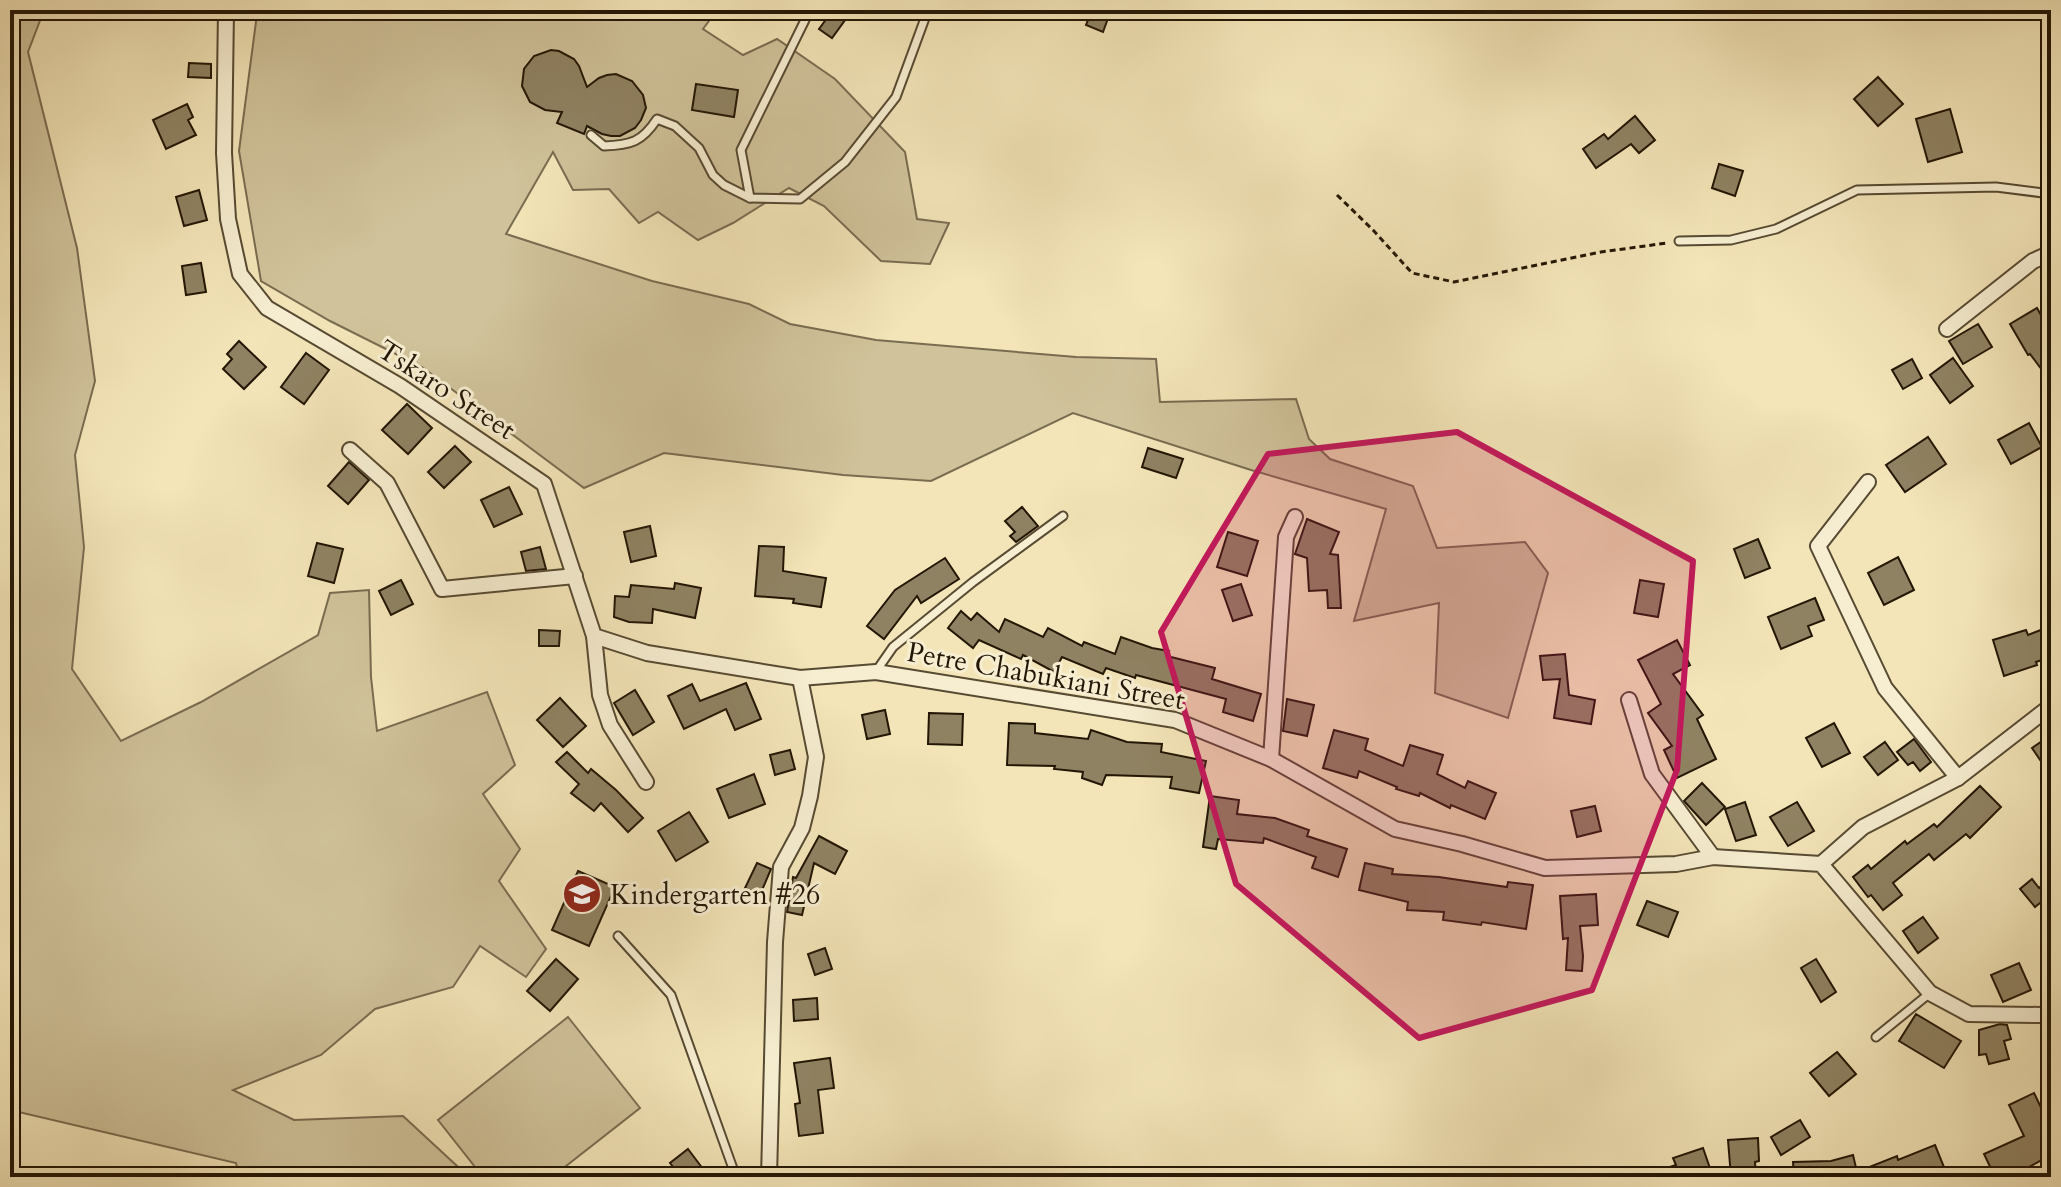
<svg xmlns="http://www.w3.org/2000/svg" width="2061" height="1187" font-family="Cardo,serif">
<rect width="100%" height="100%" fill="#f3e5b8"/>
<filter id="stains"><feTurbulence type="fractalNoise" baseFrequency=".0025" numOctaves="4"/><feColorMatrix values="0 0 0 0 .2 0 0 0 0 .09 0 0 0 0 .02 0 0 0 .5 -.17"/></filter>
<radialGradient id="worn" r=".72"><stop offset=".6" stop-color="#630" stop-opacity="0"/><stop offset="1" stop-color="#630" stop-opacity=".3"/></radialGradient>
<g fill="#d0c29a" stroke="#7a6c50" stroke-width="2">
<path d="M10,10H44L28,52L77,248L95,381L75,455L84,547L72,669L121,741L201,702L318,635L330,593L369,590L371,677L377,731L487,692L515,765L483,794L520,849L499,881L546,949L526,977L480,946L453,987L375,1009L321,1055L233,1090L294,1120L403,1116L469,1177H239L236,1163L10,1110Z"/>
<path d="M254,10H717L703,29L743,55L777,39L835,79L905,152L917,219L949,223L930,264L881,261L824,206L789,188L733,223L698,240L658,212L639,223L609,189L573,190L553,152L506,234L652,281L749,304L790,324L876,340L1076,357L1156,359L1160,402L1296,399L1309,439L1330,459L1413,486L1437,548L1525,542L1548,573L1508,718L1435,693L1439,603L1354,621L1386,509L1251,470L1073,413L931,481L843,475L664,453L584,488L422,367L330,321L261,281L239,151L257,14Z"/>
<path d="M568,1017L640,1108L552,1177H483L438,1120Z"/>
</g>
<g fill="#8f8262" stroke="#231605" stroke-width="2">
<path d="M833,10H839L848,16L832,38L819,29Z"/>
<path d="M1092,10H1111L1103,32L1086,25Z"/>
<path d="M551,50L559,51L574,59L579,66L587,87L599,78L607,75L616,74L632,81L643,95L646,108L641,120L635,128L620,136H611L602,134L587,126L584,134L557,123L562,112L545,110L530,102L522,86L524,69L534,56Z"/>
<path d="M189,63L211,64V78L188,77Z"/>
<path d="M1878,77L1903,104L1878,126L1854,99Z"/>
<path d="M696,84L738,90L734,117L692,110Z"/>
<path d="M187,104L193,117L188,120L196,135L166,149L153,120Z"/>
<path d="M1950,109L1962,152L1928,162L1916,119Z"/>
<path d="M1635,116L1655,140L1639,153L1631,144L1596,168L1583,149L1604,134L1608,139Z"/>
<path d="M1719,164L1743,171L1735,196L1712,188Z"/>
<path d="M199,190L207,220L184,226L176,197Z"/>
<path d="M201,263L206,292L186,295L182,266Z"/>
<path d="M2037,308L2051,333V382L2030,354L2028,355L2010,324Z"/>
<path d="M1978,324L1992,347L1963,364L1949,341Z"/>
<path d="M239,341L266,367L244,389L223,369L232,359L227,354Z"/>
<path d="M306,353L329,370L304,404L281,387Z"/>
<path d="M1953,358L1973,386L1950,403L1930,375Z"/>
<path d="M1912,359L1922,378L1903,389L1892,370Z"/>
<path d="M407,404L432,428L408,454L382,430Z"/>
<path d="M2029,423L2042,447L2011,464L1998,440Z"/>
<path d="M1928,437L1946,464L1905,492L1886,465Z"/>
<path d="M455,446L471,462L444,488L428,472Z"/>
<path d="M1148,448L1183,459L1176,478L1142,467Z"/>
<path d="M349,462L369,480L348,504L328,486Z"/>
<path d="M509,487L522,514L494,527L481,500Z"/>
<path d="M1022,507L1038,526L1016,542L1010,536L1015,532L1005,521Z"/>
<path d="M1307,519L1339,532L1330,554L1338,555L1341,608H1328L1327,590L1309,591L1307,558L1295,554Z"/>
<path d="M650,526L656,556L631,562L624,532Z"/>
<path d="M1228,532L1258,541L1247,576L1217,567Z"/>
<path d="M1758,539L1770,568L1745,578L1734,549Z"/>
<path d="M317,543L343,549L334,583L308,576Z"/>
<path d="M759,546L784,547L783,571L826,578L821,607L793,603L794,599L755,596Z"/>
<path d="M540,547L546,569L526,571L521,552Z"/>
<path d="M1898,557L1914,590L1884,605L1868,573Z"/>
<path d="M945,558L959,579L921,603L917,596L884,639L867,626L895,590Z"/>
<path d="M401,580L413,604L391,615L379,591Z"/>
<path d="M1640,580L1664,584L1658,617L1634,613Z"/>
<path d="M675,583L701,588L695,618L653,609L652,623L629,622L614,617L615,596L629,597L631,585L674,589Z"/>
<path d="M1241,584L1252,615L1233,621L1222,590Z"/>
<path d="M1815,598L1824,620L1808,626L1812,636L1781,649L1768,617Z"/>
<path d="M961,611L971,620L977,613L999,632L1005,619L1043,637L1048,628L1082,646L1084,642L1115,654L1121,637L1152,648L1169,651L1167,656L1215,668L1212,679L1261,694L1253,721L1223,712L1226,699L1136,675L1135,678L1106,668L1103,674L1062,657L1054,672L1023,655L1021,659L979,640L973,648L948,628Z"/>
<path d="M2051,626V657L2036,662L2037,665L2004,676L1993,640L2026,630L2028,635Z"/>
<path d="M539,630L560,631L559,646H539Z"/>
<path d="M1677,640L1690,665L1673,674L1703,715L1697,719L1716,759L1677,778L1664,750L1672,746L1648,713L1661,704L1638,660Z"/>
<path d="M1565,654L1569,695L1595,700L1591,724L1554,718L1560,679L1543,680L1540,656Z"/>
<path d="M746,683L761,719L735,730L726,709L684,729L668,696L692,684L700,701Z"/>
<path d="M635,690L654,722L633,735L614,703Z"/>
<path d="M560,698L586,726L563,747L537,720Z"/>
<path d="M1287,699L1314,705L1307,736L1283,731Z"/>
<path d="M885,710L890,734L867,739L862,715Z"/>
<path d="M929,713L963,714L962,745L928,744Z"/>
<path d="M1009,723L1035,724V733L1088,739L1091,730L1127,742L1162,744L1161,752L1206,761L1199,793L1170,788L1172,777L1106,775L1102,785L1082,778L1083,772L1054,769L1055,766L1007,765Z"/>
<path d="M1834,723L1850,753L1822,767L1806,738Z"/>
<path d="M1334,730L1368,739L1365,750L1403,766L1410,745L1443,755L1437,774L1465,788L1468,781L1496,793L1485,819L1451,805L1450,808L1420,793L1419,796L1396,789L1397,787L1359,771L1357,778L1323,768Z"/>
<path d="M2051,735V776L2032,748Z"/>
<path d="M1914,739L1931,762L1920,771L1913,762L1908,765L1897,752Z"/>
<path d="M1885,742L1898,760L1878,775L1864,757Z"/>
<path d="M790,750L795,769L775,775L770,755Z"/>
<path d="M567,752L588,773L591,769L616,790L643,818L628,832L601,803L594,811L571,793L579,784L556,762Z"/>
<path d="M754,774L765,804L729,818L717,789Z"/>
<path d="M1702,783L1725,807L1706,825L1684,801Z"/>
<path d="M1980,786L2001,807L1970,838L1966,834L1934,860L1929,854L1893,883L1902,895L1883,910L1871,895L1868,897L1853,877L1868,865L1871,869L1905,841L1907,844L1934,824L1937,827Z"/>
<path d="M1210,796L1239,800L1237,814L1275,818L1309,830L1307,836L1347,849L1338,877L1312,868L1316,857L1264,838L1263,843L1218,839L1216,849L1203,847Z"/>
<path d="M1745,802L1756,835L1736,841L1725,809Z"/>
<path d="M1797,802L1814,831L1788,846L1770,817Z"/>
<path d="M1595,806L1601,831L1577,837L1571,811Z"/>
<path d="M689,812L708,842L676,861L658,831Z"/>
<path d="M819,836L847,851L835,874L814,863L802,915L787,912L793,877L796,878Z"/>
<path d="M757,863L771,869L760,895L745,888Z"/>
<path d="M1365,863L1393,869L1392,874L1439,877L1507,887L1508,882L1533,885L1526,929L1482,922L1481,925L1443,920L1444,912L1407,910L1408,902L1359,890Z"/>
<path d="M578,871L615,887L589,946L552,930Z"/>
<path d="M2051,877V894L2035,907L2020,889L2032,879L2039,888Z"/>
<path d="M1596,894L1598,925L1580,926L1583,956L1582,971L1566,970L1568,938L1563,939L1560,896Z"/>
<path d="M1647,901L1678,912L1668,937L1637,925Z"/>
<path d="M1923,917L1938,938L1918,953L1903,931Z"/>
<path d="M825,948L832,969L815,975L808,954Z"/>
<path d="M556,959L578,979L550,1011L527,991Z"/>
<path d="M1816,959L1836,992L1821,1002L1801,968Z"/>
<path d="M2019,963L2031,990L2003,1002L1991,975Z"/>
<path d="M817,998L818,1019L794,1021L793,1000Z"/>
<path d="M1916,1014L1961,1041L1944,1068L1899,1041Z"/>
<path d="M2000,1024L2007,1025L2011,1039L2004,1041L2009,1059L1989,1064L1986,1054L1979,1055V1030Z"/>
<path d="M1837,1052L1856,1074L1829,1096L1810,1073Z"/>
<path d="M830,1058L834,1088L818,1090L823,1133L799,1136L795,1104L800,1103L794,1063Z"/>
<path d="M2034,1093L2051,1128V1155L2018,1173L2020,1177H1995L1984,1154L2024,1136L2009,1105Z"/>
<path d="M1800,1120L1810,1137L1781,1155L1771,1137Z"/>
<path d="M1758,1138L1759,1161L1755,1162L1756,1177H1731L1728,1140Z"/>
<path d="M1935,1145L1948,1177H1794L1793,1162L1831,1161L1853,1155L1857,1172L1897,1156L1898,1160Z"/>
<path d="M1703,1148L1713,1177H1673L1670,1167L1676,1165L1673,1158Z"/>
<path d="M688,1149L709,1177H681L670,1163Z"/>
</g>
<g fill="none" stroke-linecap="round" stroke-linejoin="round">
<defs>
<g id="lane">
<path d="M591,135L604,146C631,145 642,142 657,119L675,126L699,148L713,175L724,185L750,198L800,199L845,162L896,97L928,10"/>
<path d="M750,198L741,150L805,20"/>
<path d="M1679,241L1731,240L1776,229L1857,190L1996,187L2051,194"/>
<path d="M877,670L893,647L973,582L1063,516"/>
<path d="M618,936L671,995L736,1177"/>
<path d="M1876,1037L1930,993"/>
</g>
<g id="street">
<path d="M226,10L224,153L228,219L240,274L267,308L400,386L544,484L594,636L647,653L800,678L876,672L1175,720L1271,759L1395,829L1462,844L1545,868L1676,864L1713,857L1821,864L1930,993L1969,1014L2041,1015L2051,1017"/>
<path d="M1947,329L2033,261L2051,253"/>
<path d="M350,450L387,483L442,589L575,576"/>
<path d="M1868,482L1818,546L1885,688L1958,778"/>
<path d="M594,636L600,695L610,725L646,782"/>
<path d="M1629,700L1652,774L1713,857"/>
<path d="M1271,759L1286,537L1295,517"/>
<path d="M1821,864L1863,827L1958,778L2051,706"/>
<path d="M769,1177L775,942L781,867L802,828L810,796L816,757L800,678"/>
</g>
</defs>
<use href="#lane" stroke="#574a32" stroke-width="11"/>
<use href="#street" stroke="#574a32" stroke-width="18"/>
<path stroke="#231605" stroke-width="3" stroke-dasharray="6 4" stroke-linecap="butt" d="M1337,195L1373,230L1412,273L1454,282L1601,252L1667,243"/>
<use href="#lane" stroke="#f7eed1" stroke-width="7"/>
<use href="#street" stroke="#f7eed1" stroke-width="14"/>
</g>
<path fill="#c2185b" fill-opacity="0.2" stroke="#c2185b" stroke-width="6" stroke-linejoin="round" d="M1457,432L1693,561L1677,770L1592,990L1419,1038L1236,884L1161,632L1268,454Z"/>
<defs>
<symbol id="school-disc" viewBox="-11 -11 22 22"><circle r="9.5" fill="#8f2418" stroke="#f7eed1"/><path d="M0-5L7-2L0 1L-7-2ZM-4 1L0 2.5L4 1V4Q0 6-4 4Z" fill="#fff"/></symbol>
</defs>
<g fill-rule="evenodd">
<use href="#school-disc" x="560" y="872" width="44" height="44"/>
</g>
<g text-anchor="middle" stroke-width="6" stroke-linejoin="round" paint-order="stroke">
<g font-size="28" fill="#231605" stroke="#f7eed1">
<text transform="translate(447 389) rotate(33)" y="10">Tskaro Street</text>
<text transform="translate(1046 675) rotate(10)" y="10">Petre Chabukiani Street</text>
</g>
<g font-size="28" fill="#231605" stroke="#f7eed1" text-anchor="start">
<text x="610" y="904">Kindergarten #26</text>
</g>
</g>
<rect width="2061" height="1187" fill="none" stroke="#f3e5b8" stroke-width="40"/>
<rect x="12" y="12" width="2037" height="1163" fill="none" stroke="#231605" stroke-width="4"/>
<rect x="20" y="20" width="2021" height="1147" fill="none" stroke="#231605" stroke-width="2"/>
<rect width="100%" height="100%" filter="url(#stains)"/>
<rect width="100%" height="100%" fill="url(#worn)"/>
</svg>
